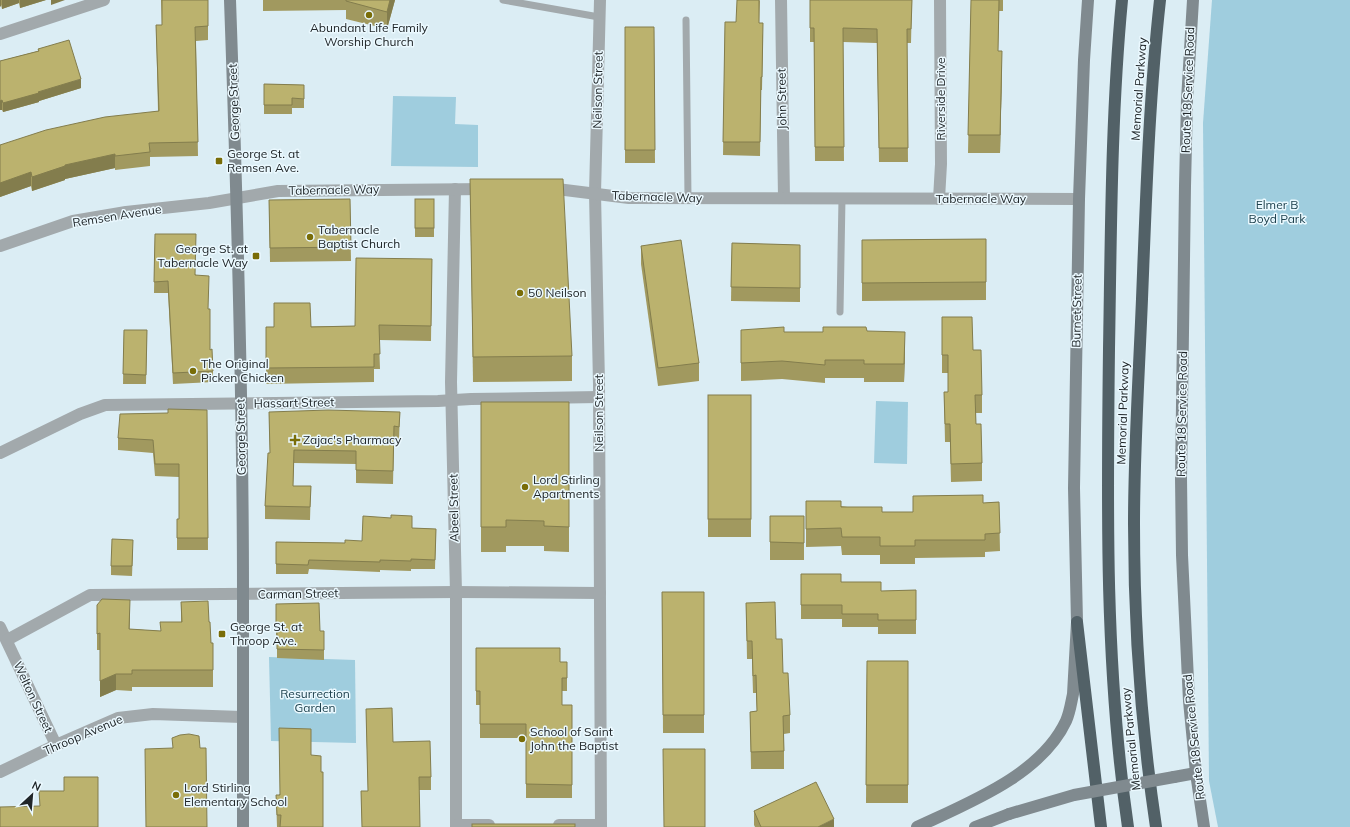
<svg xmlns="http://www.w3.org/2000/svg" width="1350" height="827" font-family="Mulish,sans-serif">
<rect width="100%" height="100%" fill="#dbedf4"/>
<g fill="#9fcdde">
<path d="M1212,0H1350V827H1218L1209,781L1203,123Z"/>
<path d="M393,96L456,97L455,124L478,125V167L391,166Z"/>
<path d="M876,401L908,402L907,464L874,463Z"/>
<path d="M269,657L355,660L356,743L271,741Z"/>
</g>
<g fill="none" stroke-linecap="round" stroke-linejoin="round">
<g stroke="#a2a9ac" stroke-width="7">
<path d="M503,0L599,17"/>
<path d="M686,20L688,198"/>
<path d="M840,312L842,198"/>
</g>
<g stroke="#a2a9ac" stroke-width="12">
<path d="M600,0L595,193L599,384L601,827"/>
<path d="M781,0L784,198"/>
<path d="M0,34L104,0"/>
<path d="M549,188L629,198L1079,199"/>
<path d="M455,189L451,382L456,592V827"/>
<path d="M939,199L941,164L940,0"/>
<path d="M0,246L73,221L126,212L209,203L278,191L487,189"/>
<path d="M0,453L80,414L105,405L438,401L471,399L599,397"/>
<path d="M0,627L56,745"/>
<path d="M7,640L90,595L456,592L600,593"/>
<path d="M0,772L56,745L118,718L153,714L242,717"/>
<path d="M456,825H489"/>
<path d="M559,825H601"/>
</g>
<g stroke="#808a8f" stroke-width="12">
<path d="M230,0C237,198 243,396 243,594C243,672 243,749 243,827"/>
<path d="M1193,0L1187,100L1185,186L1181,478L1182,555L1189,701L1196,773L1204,827"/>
<path d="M1174,777L1196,773"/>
<path d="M917,827C968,803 1041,775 1066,721C1070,712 1071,703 1073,694L1077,622L1074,488L1079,199L1084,60L1088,0"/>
<path d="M975,827L1009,814"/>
</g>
<g stroke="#526167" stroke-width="12">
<path d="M1122,0C1111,116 1111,233 1109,349C1107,509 1105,669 1128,827"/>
<path d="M1077,622L1101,827"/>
<path d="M1156,827C1141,726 1134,626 1134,524C1134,449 1139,374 1142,299C1146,199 1149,99 1160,0"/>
</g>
<path stroke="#808a8f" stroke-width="12" d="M1009,814L1074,795L1174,777"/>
</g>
<g fill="#a1995f">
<path d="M0,0H46L20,8L19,3L2,9Z"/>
<path d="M161,0H208V40L196,41L198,156L150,157V166L115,170V168L65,179V180L32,191L31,186L0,197V145L158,111L156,25H162Z"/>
<path d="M263,0H395L387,29L346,19V10L263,11Z"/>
<path d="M760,0L759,23L763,36L762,90H761L760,156L723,155L725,22H736Z"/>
<path d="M810,0H912L911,43H907L908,162H879L877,43L843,42L844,161H815L814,42H810Z"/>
<path d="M971,0H1003V11H999L998,51L1002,69L1000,153H968Z"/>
<path d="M625,27H654L655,163H625Z"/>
<path d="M38,49L81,88L39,101V102L3,112L2,110H0V61L38,51Z"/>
<path d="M264,84L304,85V108H292V114H264Z"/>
<path d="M470,179L572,356V381L473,382Z"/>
<path d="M350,199L351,261L270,262L269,200Z"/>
<rect x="415" y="199" width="19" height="38"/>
<path d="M155,234L196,275L208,309L210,350L213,371V382L173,384L168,293H154Z"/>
<path d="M986,239V300L862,301V240Z"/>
<path d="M732,243L800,245V302L731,301Z"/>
<path d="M641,246L699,363V381L658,386L641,264Z"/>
<path d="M432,259L431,341L379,340L380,369H374V382L266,384V327L355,326Z"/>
<path d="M942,317L973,350L982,395V413H976V424L982,463V481L951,482L950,442H945L944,392H948V373H942Z"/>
<path d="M823,327L867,331L905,350L904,382H864V378H825V383L782,379L741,381V330L784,332H823Z"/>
<path d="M124,330H147L146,384H123Z"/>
<rect x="708" y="395" width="43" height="142"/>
<path d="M481,402H569V552L544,551V546H506V552H481Z"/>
<path d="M207,410L208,550H177V519H179V477L155,476L153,453L118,450V438L168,413Z"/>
<path d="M269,412H400L399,440L394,439L393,484L356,483V464L294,463L293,486H311L310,520L265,519V506L270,453Z"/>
<path d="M806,501L882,512H913L983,503L999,502L1000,551L985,552V557L915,558V564H880V555H842L841,546L806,547Z"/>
<rect x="770" y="516" width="34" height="44"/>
<path d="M412,528L436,529L435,569H411V571L380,570V572L309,569L308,574H276V542L345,543L362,541Z"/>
<path d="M133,549L132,576L111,575V566Z"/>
<path d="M801,574L881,591L916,590V634H878V627H842V619H801Z"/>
<path d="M662,592H704V733H663Z"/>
<path d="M181,602L211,643H213V687H132V691L116,690L100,697V650H97V605L130,616L129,629L160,631L181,622Z"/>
<path d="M746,603L776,639L783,673L790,715V733L784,734V769H751L750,712L757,711L756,693H753L752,659H747Z"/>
<path d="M276,604L320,631H324V660L277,658V635H276Z"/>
<path d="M476,648L560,662H567V691H562V705H572V798H526V738H480V705H476Z"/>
<path d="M867,661H908V803H866Z"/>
<path d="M366,709L393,742L431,777V790H419L420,827H362L361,791H368Z"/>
<path d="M311,755L321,772L323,827H277L276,795H279Z"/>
<path d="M754,811L834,827H755L754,825Z"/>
</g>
<g fill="#837d4d">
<path d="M0,0H1V6L0,7Z"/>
<path d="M2,0H19V3L2,9Z"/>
<path d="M20,0H46L20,8Z"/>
<path d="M51,0H65L51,5Z"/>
<path d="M390,0H395L387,29V12Z"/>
<path d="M1002,51V69L1000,153V135Z"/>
<path d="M81,79V88L39,101V102L3,112V103Z"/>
<path d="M2,100V110H0V101Z"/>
<path d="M115,154V168L65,179V180L32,191V177L65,165Z"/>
<path d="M31,172V186L0,197V183Z"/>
<path d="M905,332V350L904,382V364Z"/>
<path d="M130,600V616L129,646V629Z"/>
<path d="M116,674V690L100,697V681Z"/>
<path d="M834,819V827H818Z"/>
</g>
<g fill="#bbb26e" stroke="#837d4d">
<path d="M162,0H208V26L195,27L198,142L149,143L150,152L115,156V154L65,165V166L32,177L31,172L0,183V145L46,130L105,117L159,111L156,25H162Z"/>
<path d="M346,0H390L387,12L346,1Z"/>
<path d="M737,0H759V23H763L762,77H761L760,142H723L725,22H736Z"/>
<path d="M810,0H912L911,29H907L908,148H879L877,29L843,28L844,147H815L814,28H810Z"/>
<path d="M971,0H999L998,51H1002L1000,135H968Z"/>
<path d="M625,27H654L655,150H625Z"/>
<path d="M69,40L81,79L38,92L39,93L3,103L2,100L0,101V61L39,51L38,49Z"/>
<path d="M264,84L304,85V99L292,98V105H264Z"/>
<path d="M470,179H563L572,356L473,357Z"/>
<path d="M350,199L351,247L270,248L269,200Z"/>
<rect x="415" y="199" width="19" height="29"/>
<path d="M155,234H196L195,275L209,276L208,309H210V350L212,349L213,371L173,373L168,281L154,282Z"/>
<path d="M986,239V282L862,283V240Z"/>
<path d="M681,240L699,363L658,368L641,246Z"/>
<path d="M732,243L800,245V288L731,287Z"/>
<path d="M356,258L432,259L431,326L379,325L380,354H374V367L266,368V327H274V303H310L311,327L355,326Z"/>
<path d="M942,317H972L973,350H981L982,395H975L976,424H981L982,463L951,464L950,424H945L944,392H948V355H942Z"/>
<path d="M784,327V332H823V327H866L867,331L905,332L904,364H864V360H825V365L782,361L741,363V330Z"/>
<path d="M124,330H147L146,375L123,374Z"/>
<rect x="708" y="395" width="43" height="124"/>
<path d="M481,402H569V527L544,526V521L506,520V527H481Z"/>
<path d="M168,409L207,410L208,538H177V519H179V464H155L153,440L118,438L120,414L168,413Z"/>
<path d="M328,410L400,412L399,427L394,426L393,471L356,470V451L294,450L293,486H311L310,507L265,506L268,453H270L269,412Z"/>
<path d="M983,495V503L999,502L1000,533L985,534V540H915V546H880V537H842L841,528L806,529V501H841V507H882V512H913V496Z"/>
<path d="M391,515L412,516V528L436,529L435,560L411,559V561L380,560V562L309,560L308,565L276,564V542L345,543V540L362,541L363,516L391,518Z"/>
<path d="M770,516H804V543L770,542Z"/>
<path d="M112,539L133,540L132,566H111Z"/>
<path d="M801,574H841V582H881V591L916,590V620H878V614H842V605H801Z"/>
<path d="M662,592H704V715H663Z"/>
<path d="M102,599L130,600L129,629L161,631L160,622H182L181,602L208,601L209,622H210L211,643H213V670H132V674H116L100,681V633L97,634V605Z"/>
<path d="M775,602L776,639H782L783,673H788L790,715L783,716L784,751L751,752L750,712L757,711L756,675L753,676L752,641H747L746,603Z"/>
<path d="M319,603L320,631H324V650L277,649V626H276V604Z"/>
<path d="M476,648H560V662H567V678H562V705H572V785L526,784V724H480V691H476Z"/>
<path d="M867,661H908V785H866Z"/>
<path d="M392,708L393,742L430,741L431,777H419L420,827H362L361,791H368L366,709Z"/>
<path d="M279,728L311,729V755L321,756V772H323V827H280L281,815H277L276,795H280Z"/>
<path d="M189,734L199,736L200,748H206L207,827H146L145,749L173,748L172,738L180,735Z"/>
<path d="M663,749H705V827H664Z"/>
<path d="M64,777H98V827H0V807L40,806L39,791H64Z"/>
<path d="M816,782L834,819L818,827H761L754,811Z"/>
<rect x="472" y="824" width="103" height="3"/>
</g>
<g fill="#796d08" stroke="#ebf9ff" stroke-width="1.5">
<circle cx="369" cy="15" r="4"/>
<rect x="215" y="157" width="8" height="8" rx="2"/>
<circle cx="310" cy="237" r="4"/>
<rect x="252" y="252" width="8" height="8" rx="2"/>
<circle cx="520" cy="293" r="4"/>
<circle cx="193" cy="371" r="4"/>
<path d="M293 434h4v4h4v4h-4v4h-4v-4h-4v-4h4z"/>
<circle cx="525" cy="487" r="4"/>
<rect x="218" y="630" width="8" height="8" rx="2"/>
<circle cx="522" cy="739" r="4"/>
<circle cx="176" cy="795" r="4"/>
</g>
<g text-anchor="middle" stroke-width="3" stroke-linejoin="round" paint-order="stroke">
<g font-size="12" fill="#202629" stroke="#ebf9ff" text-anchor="start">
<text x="369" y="32" text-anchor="middle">Abundant Life Family<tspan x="369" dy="14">Worship Church</tspan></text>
<text x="227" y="158">George St. at<tspan x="227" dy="14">Remsen Ave.</tspan></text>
<text x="318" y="234">Tabernacle<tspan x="318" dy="14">Baptist Church</tspan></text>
<text x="248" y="253" text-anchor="end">George St. at<tspan x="248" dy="14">Tabernacle Way</tspan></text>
<text x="528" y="297">50 Neilson</text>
<text x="201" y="368">The Original<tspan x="201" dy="14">Picken Chicken</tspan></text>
<text x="303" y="444">Zajac's Pharmacy</text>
<text x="533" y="484">Lord Stirling<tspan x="533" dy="14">Apartments</tspan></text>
<text x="230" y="631">George St. at<tspan x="230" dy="14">Throop Ave.</tspan></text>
<text x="530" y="736">School of Saint<tspan x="530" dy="14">John the Baptist</tspan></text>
<text x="184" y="792">Lord Stirling<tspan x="184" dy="14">Elementary School</tspan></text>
</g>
<g font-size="12" fill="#202629" stroke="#ebf9ff">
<text transform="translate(1139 89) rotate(-86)" y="4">Memorial Parkway</text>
<text transform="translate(598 90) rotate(-89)" y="4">Neilson Street</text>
<text transform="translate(1188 90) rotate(-88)" y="4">Route 18 Service Road</text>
<text transform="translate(782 99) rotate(-91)" y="4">John Street</text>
<text transform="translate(941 99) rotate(-90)" y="4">Riverside Drive</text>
<text transform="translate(234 102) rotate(-92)" y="4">George Street</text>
<text transform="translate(334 190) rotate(-1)" y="4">Tabernacle Way</text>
<text transform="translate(657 197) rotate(2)" y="4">Tabernacle Way</text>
<text x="981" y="203">Tabernacle Way</text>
<text transform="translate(117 216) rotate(-9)" y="4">Remsen Avenue</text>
<text transform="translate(1077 311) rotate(-89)" y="4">Burnet Street</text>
<text transform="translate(294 403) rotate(-1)" y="4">Hassart Street</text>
<text transform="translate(599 413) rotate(-90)" y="4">Neilson Street</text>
<text transform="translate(1123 413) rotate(-88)" y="4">Memorial Parkway</text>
<text transform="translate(1182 414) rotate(-89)" y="4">Route 18 Service Road</text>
<text transform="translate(241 437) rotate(-91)" y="4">George Street</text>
<text transform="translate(454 508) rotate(-91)" y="4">Abeel Street</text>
<text transform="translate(298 594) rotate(-1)" y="4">Carman Street</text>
<text transform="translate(33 697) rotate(65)" y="4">Welton Street</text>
<text transform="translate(83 735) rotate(-23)" y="4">Throop Avenue</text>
<text transform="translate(1194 737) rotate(-96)" y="4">Route 18 Service Road</text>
<text transform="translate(1131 739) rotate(-96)" y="4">Memorial Parkway</text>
</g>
<g font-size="12" fill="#1c404d" stroke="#ebf9ff">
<text x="1277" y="209">Elmer B<tspan x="1277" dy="14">Boyd Park</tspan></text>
<text x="315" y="698">Resurrection<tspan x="315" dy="14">Garden</tspan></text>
</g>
</g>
<g transform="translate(32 795) rotate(26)" stroke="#ebf9ff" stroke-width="3" paint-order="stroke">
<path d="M0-3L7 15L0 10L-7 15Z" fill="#202629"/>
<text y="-6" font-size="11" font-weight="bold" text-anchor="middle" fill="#202629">N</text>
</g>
</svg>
